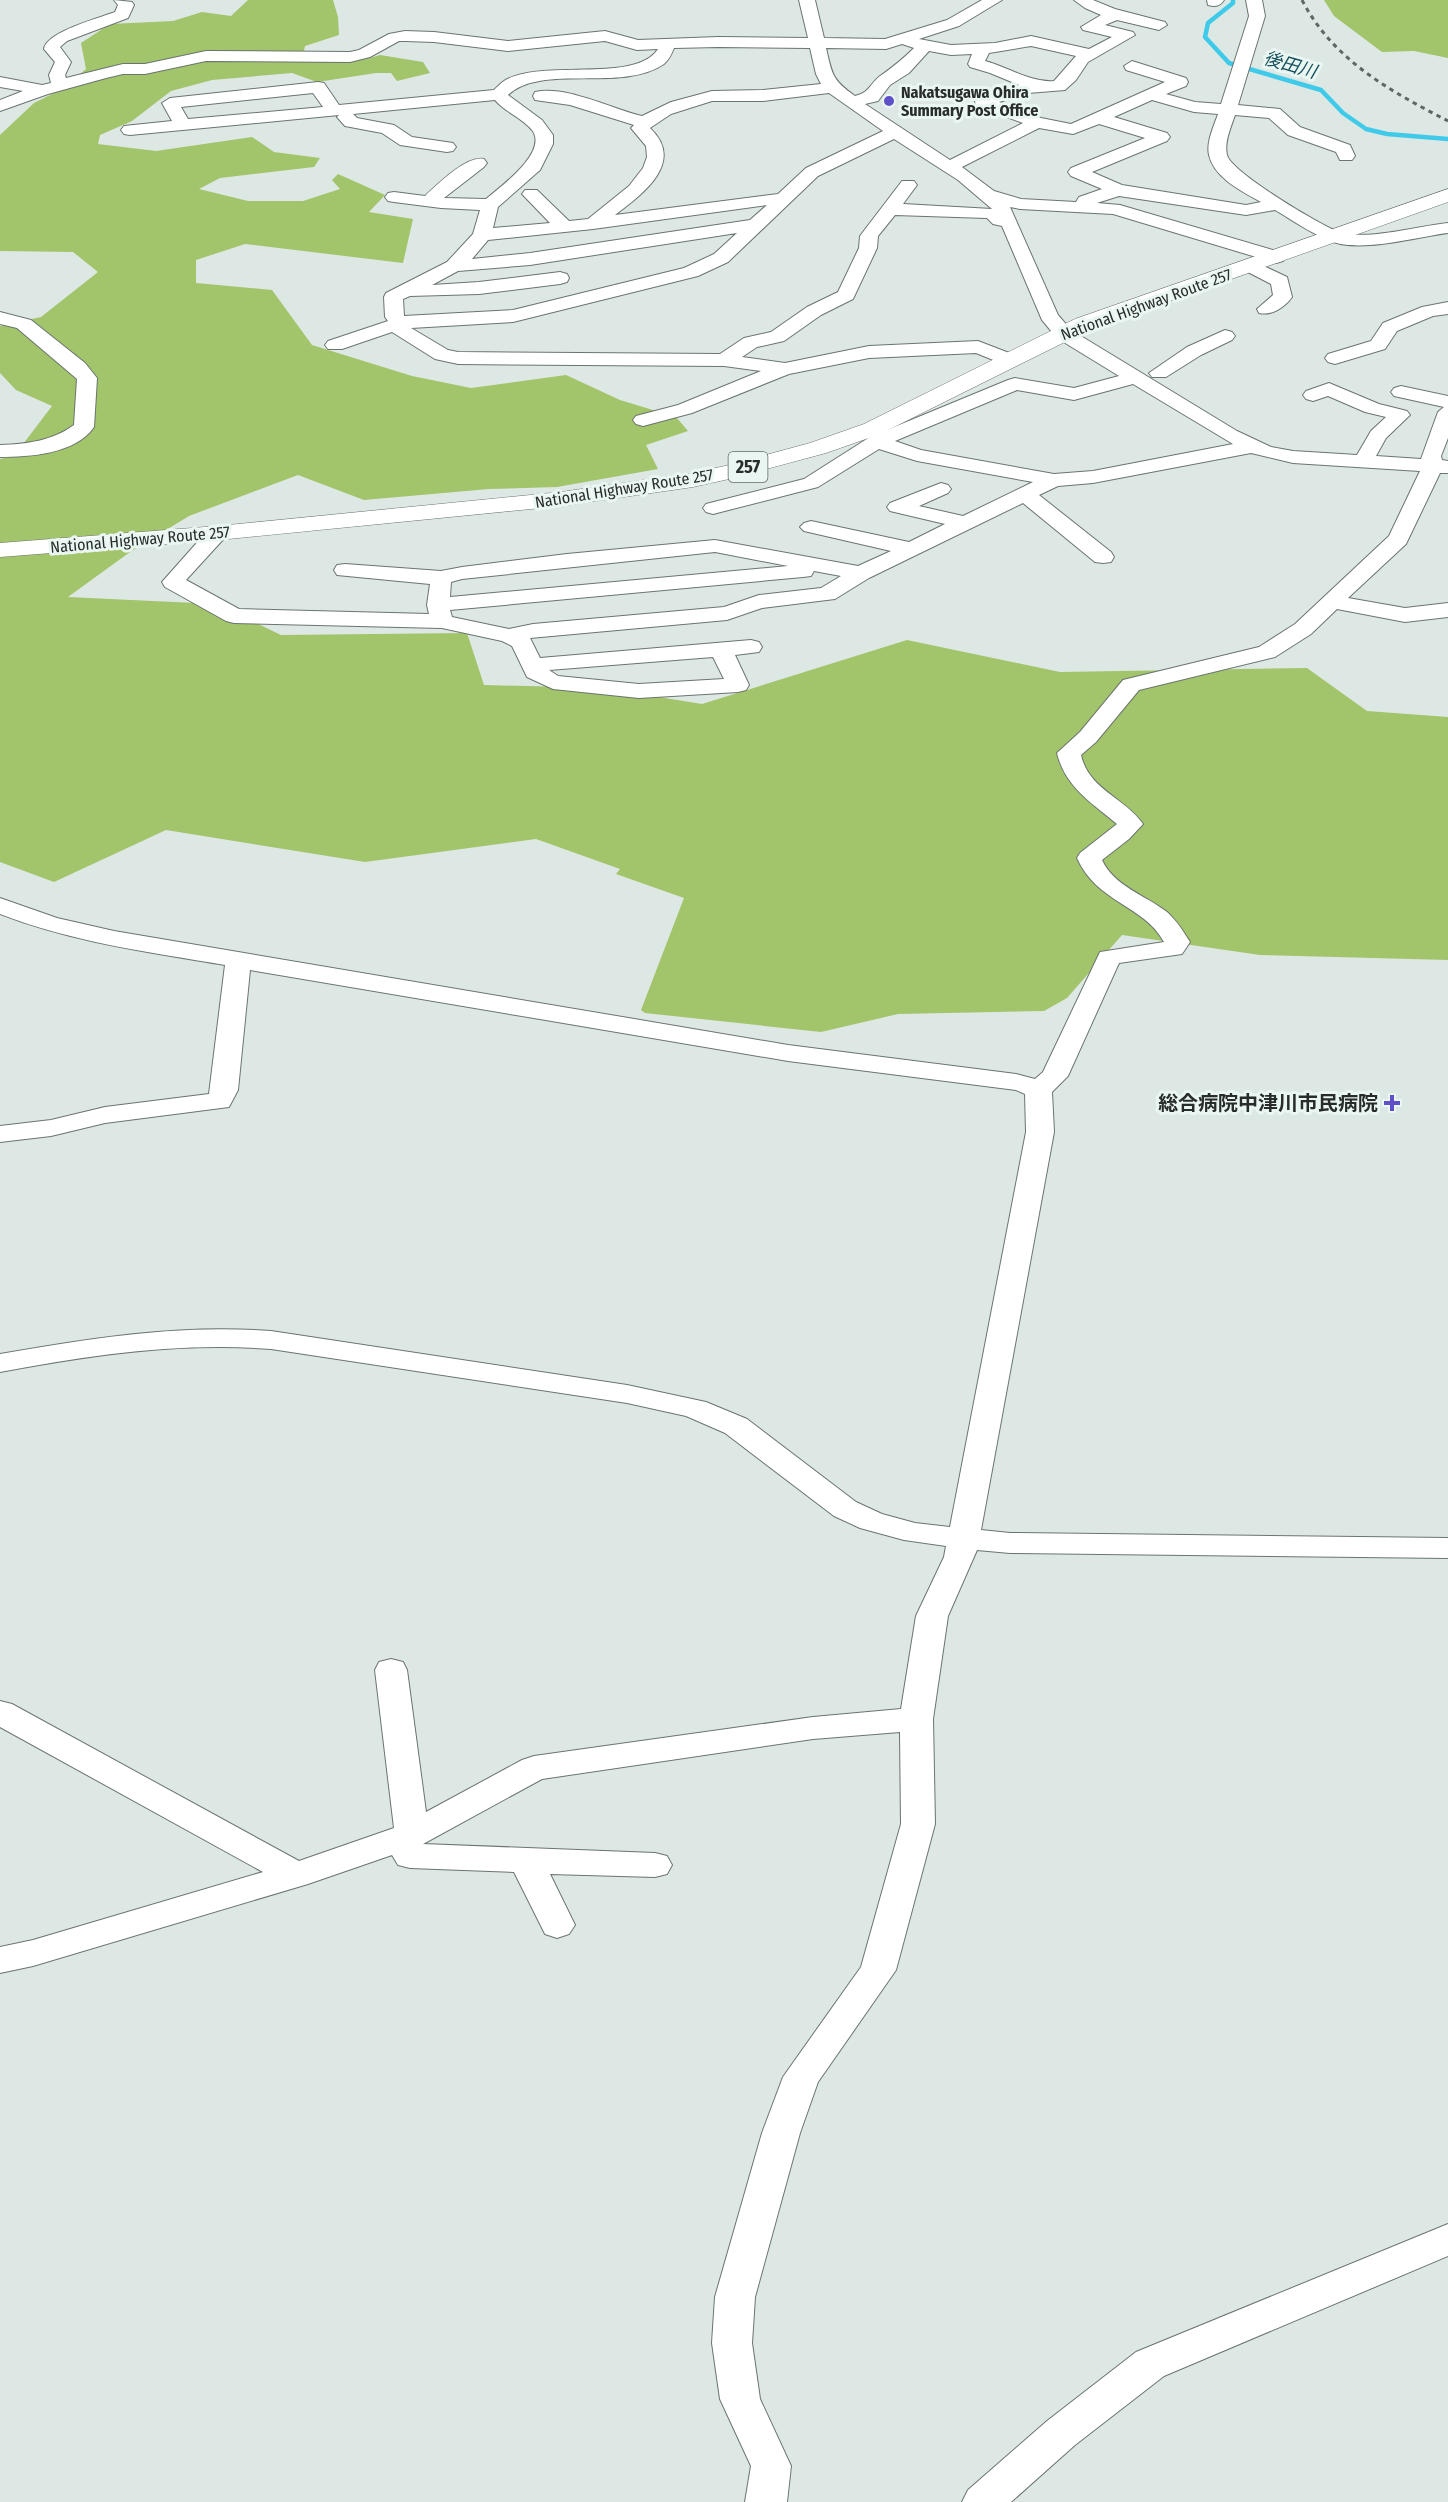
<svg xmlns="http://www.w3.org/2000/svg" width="1448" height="2502" font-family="'Fira Sans Condensed','Noto Sans JP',sans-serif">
<rect width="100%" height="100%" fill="#dde8e4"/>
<g fill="#a2c46a">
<path d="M248,0H333L338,17L339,35L305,46L302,60L370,58L380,55L423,62L430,73L397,81L391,73H376L317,82L292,73L212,80L171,91L132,121L100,135L98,144L156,151L252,137L274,152L320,158L314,167L220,178L199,189L248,201H303L340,189L332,180L338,174L385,195L369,212L413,219L403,263L245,244L196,260V283L272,290L312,345L412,376L471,388L566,375L620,400L676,417L688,431L646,445L658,469L557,487L489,489L364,500L298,475L189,516L130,552L68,597L216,604L281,635L467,633L484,685L603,688L702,704L907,640L1060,672L1307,668L1367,711L1448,717V960L1260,955L1122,935L1067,998L1044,1011L898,1014L821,1032L645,1013L641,1010L684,898L616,874L620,869L536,839L365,862L166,830L54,882L0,862V459L14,456L52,406L16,390L0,373V326L41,317L98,272L73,252L0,251V135L34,103L64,88L86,69L81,43L110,24L173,21L202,12L231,16Z"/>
<path d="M1324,0H1448V58L1414,51L1382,52L1334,16Z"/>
</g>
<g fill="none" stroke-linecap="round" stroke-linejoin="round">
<path stroke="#3fcae9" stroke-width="4.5" d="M1233,0V3L1208,23L1205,37L1229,63L1321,90L1343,113L1366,129L1387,134L1448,139"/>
<defs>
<g id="minor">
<path d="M114,0L132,2L134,5L128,18L67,41L60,47L71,62L65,75L66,78L123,64H145L206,51L350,52L359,50L389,34L405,31L434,32L508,41L605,31L638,40L718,37L808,38L799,0H815L824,38L885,39L947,20L982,0H1002L959,26L919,39L951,45L995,43L1031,36L1089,49L1112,37L1083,30L1081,27L1101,15L1085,8L1074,0H1093L1115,9L1165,22L1167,25L1159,30L1117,20L1105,25L1133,32L1135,35L1088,62L1076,80L1065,90L1028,93L999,102L1041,118L1071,124L1165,82L1126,70L1124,66L1132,61L1186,78L1188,82L1186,86L1166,94L1195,102L1221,104L1249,16L1246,0H1262L1265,16L1238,105L1280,109L1300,127L1350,145L1355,156L1352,160H1340L1336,152L1288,135L1269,118L1235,115C1231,127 1224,142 1227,155C1231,172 1321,226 1339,232C1368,241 1417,226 1448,223V233C1415,237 1358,254 1328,240C1309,232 1292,220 1275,210L1246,215L1119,196L1097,203L1120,205L1283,253L1285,257L1283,261L1276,263L1113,214L1020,209L1010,207L1058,315L1071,330L1237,431L1271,447L1293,451L1357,455L1371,431L1386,417L1365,412L1328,396L1313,401L1306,399L1303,395L1306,391L1329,383L1379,404L1407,411L1410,415L1386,438L1376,456L1421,459L1438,412L1444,407L1394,396L1391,392L1394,388L1401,386L1448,396V438L1441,456L1442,460L1448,461V473H1440L1406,544L1348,598L1405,608L1448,603V617L1405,622L1337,609L1311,634L1275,657L1139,690L1096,742L1081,755C1089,790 1124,797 1143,824L1129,839L1102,860C1114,886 1145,895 1167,912C1177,921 1183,931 1190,942L1182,954L1119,963L1068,1076L1052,1092L1054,1132L981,1530L1010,1533L1448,1538V1558L1010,1553L977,1550L948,1616L933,1719L935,1824L896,1970L818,2082L800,2133L755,2297L752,2343L760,2399L791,2466L787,2502H745L751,2466L720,2399L712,2343L715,2297L762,2133L783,2077L861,1967L901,1824L900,1732L813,1739L542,1779L423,1844L655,1853L667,1856L672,1865L667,1874L655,1877L550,1874L575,1925L569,1934L557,1938L545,1934L514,1872L410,1868L398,1865L392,1855L308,1884L33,1966L0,1973V1947L33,1940L263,1872L0,1727V1701L12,1704L299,1861L394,1828L375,1670L379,1662L391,1659L403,1662L407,1670L426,1812L522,1760L534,1756L813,1717L901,1709L916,1616L944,1557L946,1546L904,1540L860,1528L834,1516L725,1433L686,1416L627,1403L271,1349C179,1342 91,1355 0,1372V1354C91,1338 179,1324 271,1331L627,1385L706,1402L747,1419L856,1502L882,1514L915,1523L950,1527L1026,1132L1025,1094L1016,1090L788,1061L250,970L238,1090L229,1107L105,1123L51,1136L0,1142V1126L51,1120L105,1107L209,1094L225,965C148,952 72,942 0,914V898L57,918L114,931L788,1045L1016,1074L1035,1079L1043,1072L1100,952L1164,942C1144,905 1097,903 1077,858L1080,853L1117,824C1092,803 1065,787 1057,753L1080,732L1123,680L1259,647L1295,624L1389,536L1420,471L1293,463L1251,453L1093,483L1058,486L1039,495L1111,552L1114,557L1111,562L1103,563L1095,562L1023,503L869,578L835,599L762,608L727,620L530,638L540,658L751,640L759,642L762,647L759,652L735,655L749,685L746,690L738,692L639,698L553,689L527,677L512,646L502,641L442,628L234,623L226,621L165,587L162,582L210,528L218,527L226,528L229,533L186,580L239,609L429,614L427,605L430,584L337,575L334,570L337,565L345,564L441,571L462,567L567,554L715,540L858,566L891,551L804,531L800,527L804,523L811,521L909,542L945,524L890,511L887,507L890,503L941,483L948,485L951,489L948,493L919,506L963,516L1033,482L917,461L879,449L818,487L713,514L706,512L703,508L706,504L804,479L870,437L1008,380L1015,378L1074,388L1119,376L1057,338L1042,320L1002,226L993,224L987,218L895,215L878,236L877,248L853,299L821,315L784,341L757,347L742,357L785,363L869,346L978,341L1017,356L1020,360L1017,364H1003L976,353L869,358L789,374L692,413L643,426L636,424L633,420L636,416L678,405L761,371L724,366L458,364L435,359L392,332L342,349H328L325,345L328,341L388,321L385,317L384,297L386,293L447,262L473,234L480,210L441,208L394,202L388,201L385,197L388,193L394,192L425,196C438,184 467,155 484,159L487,163L484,167L444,198L486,199C500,187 549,152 532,130C522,118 505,112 495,100L353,114L357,118L394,125L412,137L453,143L456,147L453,151L447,152L400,145L382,133L345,126L337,117L339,115L130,135L124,134L121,130L124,126L172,121L162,103L170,98L318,82L324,83L339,105L494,90C497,87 501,83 504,81C540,58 636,84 658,49L637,50L605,41L508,51L434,42L405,41H399L370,57L350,62L206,61L145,74H123L106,78L48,94L0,111V100L23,91L0,87V77L42,85L51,83L49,75L55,62L44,49C46,32 99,18 115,12L118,5ZM902,44L914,48C903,59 893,67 880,76C870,84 869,93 855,96C832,80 832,74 826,48L886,49ZM1031,46L1076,56L1054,81C1031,83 1008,67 985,61L989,53ZM718,47L810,48L816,74L821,84L763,90L712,91L671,102L642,116C612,109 566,85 535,92L533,96L535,100L570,105L634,125L631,128L646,146L647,157L643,168L629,186L588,219L569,221L537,190H525L522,194L550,223L493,228L498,207L540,170L553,144V135L542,120L508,95C542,63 622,93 664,64C669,60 672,53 674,48ZM929,51L951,55L972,54L968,64L970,67L990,73L1019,85L977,98L975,102L977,106L1023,123L950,160L865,104L878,101L890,85L909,73ZM313,93L323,107L188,119L181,107ZM829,93L883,131L806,168L778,194L615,215C643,194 686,162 650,128L671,114L712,101H763ZM1152,100L1194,112L1218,114C1214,126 1206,142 1209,155C1214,178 1243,192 1261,202L1246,205L1122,185L1092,172L1167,141L1170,137L1167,133L1114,117ZM1099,124L1145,138L1071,168L1068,172L1071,176L1102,189L1079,197L1076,202L1021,199L994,191L962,167L1039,128L1073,134ZM894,139L958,180L992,209L903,204L917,185L914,181H902L860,236L859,248L838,292L807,307L771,332L744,338L720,354L458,352L448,350L411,328L513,322L698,276L728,262L818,176ZM767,205L750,220L530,253L472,259L488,240L593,229ZM737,233L714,254L684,268L513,310L404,316L403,299L410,296L479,294L560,284L567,282L569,278L567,274L560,272L479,282L432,285L458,271L530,265ZM1133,384L1233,444L1093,471L1054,474L921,450L895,441L1017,390L1074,400ZM715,552L788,566L450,597L451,582L462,579ZM814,571L841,576L821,588L759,595L724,607L533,624L509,629L452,617L450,610L803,577L811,576ZM713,657L724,679L639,684L558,676L549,670Z"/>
<path d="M1207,0H1224C1220,6 1216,7 1208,5Z"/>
<path d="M1251,260L1287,277L1292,297C1285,307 1272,316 1259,313L1257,309L1273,295L1271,284L1244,270L1242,266L1244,262Z"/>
<path d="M1448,302V314L1433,316L1397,331L1385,349L1335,364L1328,362L1325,358L1328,354L1371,341L1383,323L1422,307Z"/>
<path d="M0,312L31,320L85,363L97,378L94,427C76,454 29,457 0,457V445C27,444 52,441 74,425L77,379L17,328L0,324Z"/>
<path d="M1225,330L1232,332L1235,336L1232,340L1201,355L1166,377H1152L1149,373L1187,347Z"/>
<path d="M1448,2224V2256L1164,2376L1075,2445L1011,2502H962L968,2490L1047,2421L1136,2352Z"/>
</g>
<path id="highway" d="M1448,189V202L1091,329L880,434L826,453L729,479L693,487L561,506L218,540L0,557V543L218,526L561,492L693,473L725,466L810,443L864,424L1075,319Z"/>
</defs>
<use href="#minor" stroke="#6a7470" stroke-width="2"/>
<use href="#highway" stroke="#6a7470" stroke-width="1"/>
<use href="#minor" fill="#fff" fill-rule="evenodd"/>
<use href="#highway" fill="#fff" fill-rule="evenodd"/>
<path stroke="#606664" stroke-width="3" stroke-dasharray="4.5 4.5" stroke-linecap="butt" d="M1302,0C1333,60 1390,91 1448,121"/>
</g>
<g fill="#5f4fc8" stroke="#eaf6f1" stroke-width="2">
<circle cx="889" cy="101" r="6"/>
<path d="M1389 1094h6v6h6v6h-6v6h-6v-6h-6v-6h6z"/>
</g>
<g text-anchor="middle" stroke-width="6" stroke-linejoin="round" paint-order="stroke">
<g font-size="16" font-weight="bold" fill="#282c2a" stroke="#eaf6f1" text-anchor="start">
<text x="901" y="98">Nakatsugawa Ohira<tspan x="901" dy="18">Summary Post Office</tspan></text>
</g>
<g font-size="16" fill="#282c2a" stroke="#eaf6f1">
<text transform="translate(1146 304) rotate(-20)" y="6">National Highway Route 257</text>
<text transform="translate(624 488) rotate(-9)" y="6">National Highway Route 257</text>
<text transform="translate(140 539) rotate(-5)" y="6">National Highway Route 257</text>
</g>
<g font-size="18" font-style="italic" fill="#18515e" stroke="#eaf6f1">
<text transform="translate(1290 65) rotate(16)" y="6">後田川</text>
</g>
<rect fill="#eaf6f1" stroke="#626966" stroke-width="1.5" x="728.5" y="452" width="39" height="30" rx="4.5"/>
<g font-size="18" font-weight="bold" fill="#282c2a">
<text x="748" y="473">257</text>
</g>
<g font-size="20" font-weight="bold" fill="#282c2a" stroke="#eaf6f1" text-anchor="end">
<text x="1378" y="1110">総合病院中津川市民病院</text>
</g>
</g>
</svg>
